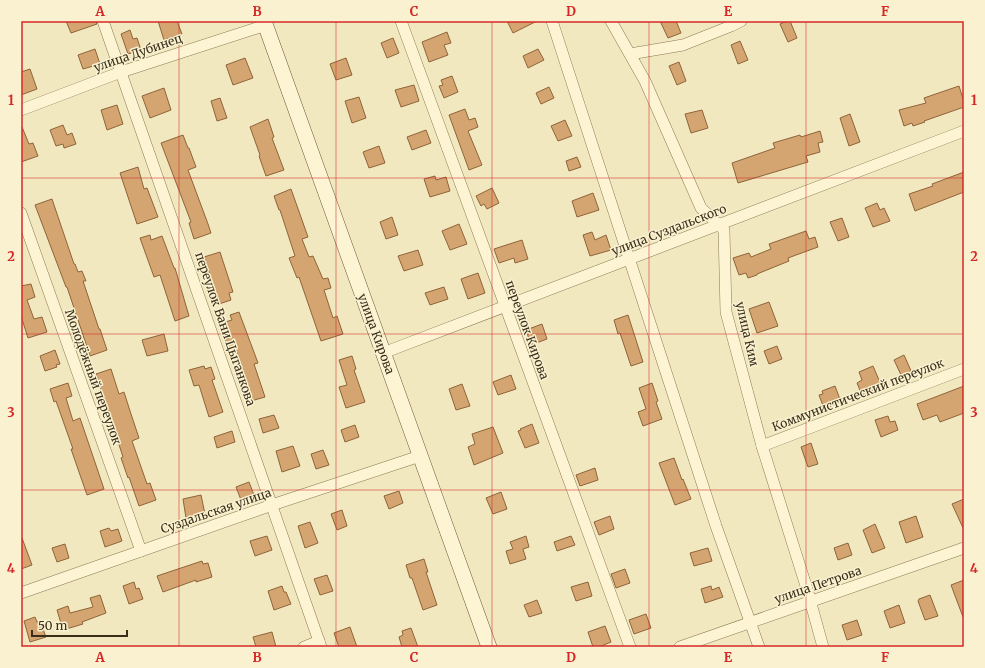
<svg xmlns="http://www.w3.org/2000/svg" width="985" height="668" font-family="Merriweather,serif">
<rect width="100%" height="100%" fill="#f2e8bf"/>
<g fill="#d4a571" stroke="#8e6439">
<path d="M66,21H96L97,24L71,33Z"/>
<path d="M158,21H177L182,34L164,40Z"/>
<path d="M507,21H537L513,33Z"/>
<path d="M660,21H676L681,33L668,38Z"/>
<path d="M787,21H790L797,38L788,42L780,24Z"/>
<path d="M130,30L133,39L137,38L141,50L128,54L121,34Z"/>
<path d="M447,32L451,43L444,45L448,55L429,62L422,42Z"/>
<path d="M393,38L399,53L387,58L381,43Z"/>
<path d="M740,41L748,60L738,64L731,45Z"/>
<path d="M95,49L100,64L83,69L78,55Z"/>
<path d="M538,49L544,60L528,68L523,56Z"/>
<path d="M245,58L253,78L233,85L226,65Z"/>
<path d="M346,58L352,75L336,80L330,64Z"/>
<path d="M679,62L686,81L677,85L669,66Z"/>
<path d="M30,69L37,89L21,95V72Z"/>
<path d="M452,76L458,92L444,98L439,86L443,85L441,80Z"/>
<path d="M414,85L419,101L401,107L395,90Z"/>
<path d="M959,86L964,102V107L924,121L925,122L913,126L912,123L904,126L899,110L926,103L924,98Z"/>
<path d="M549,87L554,98L541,104L536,93Z"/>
<path d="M164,88L171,110L150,118L142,96Z"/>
<path d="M359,97L366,118L352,123L345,101Z"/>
<path d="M220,98L227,118L217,121L211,101Z"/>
<path d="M117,105L123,124L107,130L101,110Z"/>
<path d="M465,109L469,120L475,118L478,127L468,131L482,165L469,170L449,115Z"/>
<path d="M702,110L708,128L691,133L685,114Z"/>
<path d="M850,114L860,142L849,146L840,118Z"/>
<path d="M268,119L274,137L272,138L284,170L266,176L259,156L260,155L250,127Z"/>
<path d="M565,120L572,136L558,141L551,126Z"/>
<path d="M63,125L67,135L72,133L76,144L64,148L63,144L56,146L50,130Z"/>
<path d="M21,127H22L29,144L33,143L38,156L21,162Z"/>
<path d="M426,130L431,143L412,150L407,137Z"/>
<path d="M820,131L823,142L818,143L820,152L806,156L808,162L738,183L732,163L775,148L773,143L800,135L801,137Z"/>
<path d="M183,135L188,148H189L196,167L188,170L208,224L211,233L194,239L189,223L191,222L161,143Z"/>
<path d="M379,146L385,163L369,168L363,152Z"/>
<path d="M577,157L581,167L569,171L566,161Z"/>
<path d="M138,167L144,189L147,188L158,217L137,224L120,173Z"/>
<path d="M964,172V192L915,211L909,194L933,186L932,184Z"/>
<path d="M435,176L436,180L446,177L450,191L430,197L424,179Z"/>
<path d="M492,188L499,203L487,209L484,204L481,206L476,196Z"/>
<path d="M291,189L308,237L302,239L309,257L313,256L323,279L328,278L331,288L324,290L333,318L337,316L343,334L321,341L299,277L297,278L289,258L295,256L280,210H279L274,196Z"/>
<path d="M593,193L599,210L577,217L572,201Z"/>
<path d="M52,199L74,264H75L78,272L82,271L86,281H83L99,329H100L107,350L90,356L67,287H66L35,205Z"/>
<path d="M877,203L880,210L884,208L890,221L873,227L865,208Z"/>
<path d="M392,217L398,235L386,239L380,222Z"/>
<path d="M842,218L849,237L838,241L830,222Z"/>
<path d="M459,224L467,244L450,250L442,231Z"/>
<path d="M806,231L809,239L815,237L818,247L788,258L789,261L757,274V275L748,278L746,273L739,275L733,258L749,253L751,257L771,249L769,244Z"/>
<path d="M592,232L595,240L606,235L611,250L590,256L583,235Z"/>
<path d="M150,235L151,240L162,236L174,268H175L189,316L175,321L160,275L154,277L140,238Z"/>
<path d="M522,240L528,259L515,263L514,258L499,263L494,249Z"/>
<path d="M418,250L423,265L404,271L398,256Z"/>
<path d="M220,252L233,292L229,293L231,300L219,304L204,257Z"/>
<path d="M478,273L485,293L468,299L461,279Z"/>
<path d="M31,284L35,297L27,300L34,319L42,317L47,332L28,338L21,316V286Z"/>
<path d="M444,287L448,299L430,305L425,293Z"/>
<path d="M769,302L778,326L757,333L749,309Z"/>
<path d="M239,312L258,363L254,364L265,397L251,401L246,386L248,385L236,350L230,352L225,339L231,338L225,322L232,320L230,315Z"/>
<path d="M628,315L643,362L631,366L620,333L618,334L614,320Z"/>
<path d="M542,324L547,339L531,345L526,330Z"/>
<path d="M164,334L168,351L147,356L142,340Z"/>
<path d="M777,346L782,359L769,364L764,351Z"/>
<path d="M55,350L60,364L56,365L57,367L45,371L40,356Z"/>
<path d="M904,355L912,373L902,377L894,360Z"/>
<path d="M352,356L356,369L354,370L365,402L346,408L339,387L347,385L339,360Z"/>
<path d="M204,366L205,369L211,367L215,379L212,380L223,412L209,417L199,385L194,386L189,370Z"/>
<path d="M873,366L882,387L862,395L857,383L862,380L859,372Z"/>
<path d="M111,369L119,394L124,392L130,411L139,438L132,441L147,484L150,483L156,500L139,506L129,477L128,478L121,458L123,457L96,374Z"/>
<path d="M511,375L516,389L498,395L493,382Z"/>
<path d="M68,383L72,396L66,398L73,421L80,418L104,489L87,495L71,449H73L56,401L54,402L50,389Z"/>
<path d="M652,383L658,401L656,402L662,419L643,426L638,412L646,409L639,388Z"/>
<path d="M462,384L470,406L456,410L449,389Z"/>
<path d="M835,386L841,402L829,407L828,404L823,406L819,395L823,394L822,391Z"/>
<path d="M964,386V413L940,422L937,415L923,420L917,404Z"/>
<path d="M274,415L279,428L263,433L259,419Z"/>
<path d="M888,416L890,422L895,421L898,430L881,437L875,420Z"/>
<path d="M532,424L539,443L525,448L518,431L521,430L520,429Z"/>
<path d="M355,425L359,437L345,442L341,430Z"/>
<path d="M493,427L503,453L474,465L468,447L475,444L472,434Z"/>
<path d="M232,431L235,442L217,448L214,437Z"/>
<path d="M811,443L818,464L808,467L801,447Z"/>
<path d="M293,446L300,466L282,472L276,451Z"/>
<path d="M323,450L329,465L316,469L311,454Z"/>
<path d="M674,458L682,480L683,479L691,499L675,505L659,463Z"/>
<path d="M595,468L598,480L580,486L576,475Z"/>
<path d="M249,482L254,495L241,500L236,487Z"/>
<path d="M399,491L403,503L389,509L384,496Z"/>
<path d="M501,492L507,509L493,514L486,498Z"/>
<path d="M201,495L205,514L186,518L183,499Z"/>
<path d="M964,499V530L952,504Z"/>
<path d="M342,510L347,526L337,530L331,514Z"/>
<path d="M610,516L614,529L599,535L594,522Z"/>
<path d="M916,516L923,537L906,543L899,522Z"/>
<path d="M310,522L318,543L305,548L298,526Z"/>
<path d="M875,524L885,548L872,553L863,530Z"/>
<path d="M109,528L111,531L118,529L122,541L105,547L100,531Z"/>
<path d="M267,536L272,550L255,556L250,541Z"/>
<path d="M526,536L529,547L523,549L526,559L510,564L506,551L513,549L510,542Z"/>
<path d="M571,536L575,545L557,551L554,542Z"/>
<path d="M21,538H22L32,565L21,569Z"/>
<path d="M848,543L852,555L838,560L834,548Z"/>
<path d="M65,544L69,558L57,562L52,548Z"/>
<path d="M708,548L712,561L694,566L690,553Z"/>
<path d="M424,559L428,572H426L437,605L423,610L412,578H410L406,565Z"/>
<path d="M202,561L203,564L208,563L212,577L196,582V580L163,592L157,576Z"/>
<path d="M625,569L630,583L616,588L611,574Z"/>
<path d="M327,575L333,591L320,595L314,579Z"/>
<path d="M964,580V617H963L951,585Z"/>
<path d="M134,582L136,589L139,588L143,599L129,604L123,586Z"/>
<path d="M588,582L592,596L576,601L571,587Z"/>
<path d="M282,586L284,592H286L291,604L274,610L268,591Z"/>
<path d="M711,586L712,590L719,587L723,597L705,603L701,589Z"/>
<path d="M100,595L106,613L82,622L83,624L63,630L57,610L68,606L70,613L93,607L90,598Z"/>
<path d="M930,595L938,616L925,620L918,601L919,599Z"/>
<path d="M537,600L542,613L529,617L524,605Z"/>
<path d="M899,605L905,623L890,628L884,611Z"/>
<path d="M646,614L651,628L634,634L629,620Z"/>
<path d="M35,617L37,622L40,621L46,637L30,642L24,621Z"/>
<path d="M857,620L862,635L847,640L842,625Z"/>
<path d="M605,626L611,642L599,647H593L588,632Z"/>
<path d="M350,627L357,647H339L334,633Z"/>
<path d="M411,628L418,647H402L399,637L403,635L402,631Z"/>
<path d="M272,632L276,647H256L253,637Z"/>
</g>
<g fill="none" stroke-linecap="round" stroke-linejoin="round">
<defs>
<g id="street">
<path d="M103,21L321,647"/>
<path d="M401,21L630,647"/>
<path d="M552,21L716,526L759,647"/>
<path d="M611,21L645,81L701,208L724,230L726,312L762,446L807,589L823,647"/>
<path d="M630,54L683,45L731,26L741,21"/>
<path d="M21,110L121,72L266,25"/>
<path d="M21,213L141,551"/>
<path d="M383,353L964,131"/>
<path d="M762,446L964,369"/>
<path d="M21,593L272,505L420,456"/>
<path d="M304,647L319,641"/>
<path d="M680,647L964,548"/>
</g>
<path id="secondary" d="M264,21L489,647"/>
</defs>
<use href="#street" stroke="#8c7955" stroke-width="12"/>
<use href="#secondary" stroke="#6e5939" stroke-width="16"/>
<use href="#street" stroke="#fcf4d3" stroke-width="11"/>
<use href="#secondary" stroke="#fcf4d3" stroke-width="15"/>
</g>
<path fill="none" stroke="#d62828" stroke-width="1" stroke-opacity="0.55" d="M179,21V647M336,21V647M492,21V647M649,21V647M806,21V647M21,178H964M21,334H964M21,490H964"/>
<g text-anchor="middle" stroke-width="3" stroke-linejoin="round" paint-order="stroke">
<g font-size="12" fill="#3a2e1b" stroke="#f9f1cf">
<text transform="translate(138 53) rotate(-19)" y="4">улица Дубинец</text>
<text transform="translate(669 230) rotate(-21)" y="4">улица Суздальского</text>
<text transform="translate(225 329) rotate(71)" y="4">переулок Вани Цыганкова</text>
<text transform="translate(527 330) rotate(70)" y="4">переулок Кирова</text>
<text transform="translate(376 334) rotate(70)" y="4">улица Кирова</text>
<text transform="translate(747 334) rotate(77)" y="4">улица Ким</text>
<text transform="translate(93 377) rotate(70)" y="4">Молодёжный переулок</text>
<text transform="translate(858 395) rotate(-21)" y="4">Коммунистический переулок</text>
<text transform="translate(216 511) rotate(-19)" y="4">Суздальская улица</text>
<text transform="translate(818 585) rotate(-19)" y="4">улица Петрова</text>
</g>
</g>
<rect width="985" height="668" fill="none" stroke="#f9f1cf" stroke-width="44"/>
<path d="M32 630v6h95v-6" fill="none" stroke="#3a2e1b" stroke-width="2"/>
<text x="38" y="630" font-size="12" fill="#3a2e1b" stroke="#f9f1cf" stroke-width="3" paint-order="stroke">50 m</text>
<rect x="22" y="22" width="941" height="624" fill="none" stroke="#d62828" stroke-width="1.5"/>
<g font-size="13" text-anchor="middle" font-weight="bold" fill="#d62828">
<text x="100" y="16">A</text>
<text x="257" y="16">B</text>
<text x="414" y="16">C</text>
<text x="571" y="16">D</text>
<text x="728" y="16">E</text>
<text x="885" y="16">F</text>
<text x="11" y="105">1</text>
<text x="974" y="105">1</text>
<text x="11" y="261">2</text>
<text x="974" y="261">2</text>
<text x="11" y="417">3</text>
<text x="974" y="417">3</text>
<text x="11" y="573">4</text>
<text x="974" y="573">4</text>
<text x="100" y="662">A</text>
<text x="257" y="662">B</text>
<text x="414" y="662">C</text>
<text x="571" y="662">D</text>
<text x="728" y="662">E</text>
<text x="885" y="662">F</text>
</g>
</svg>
